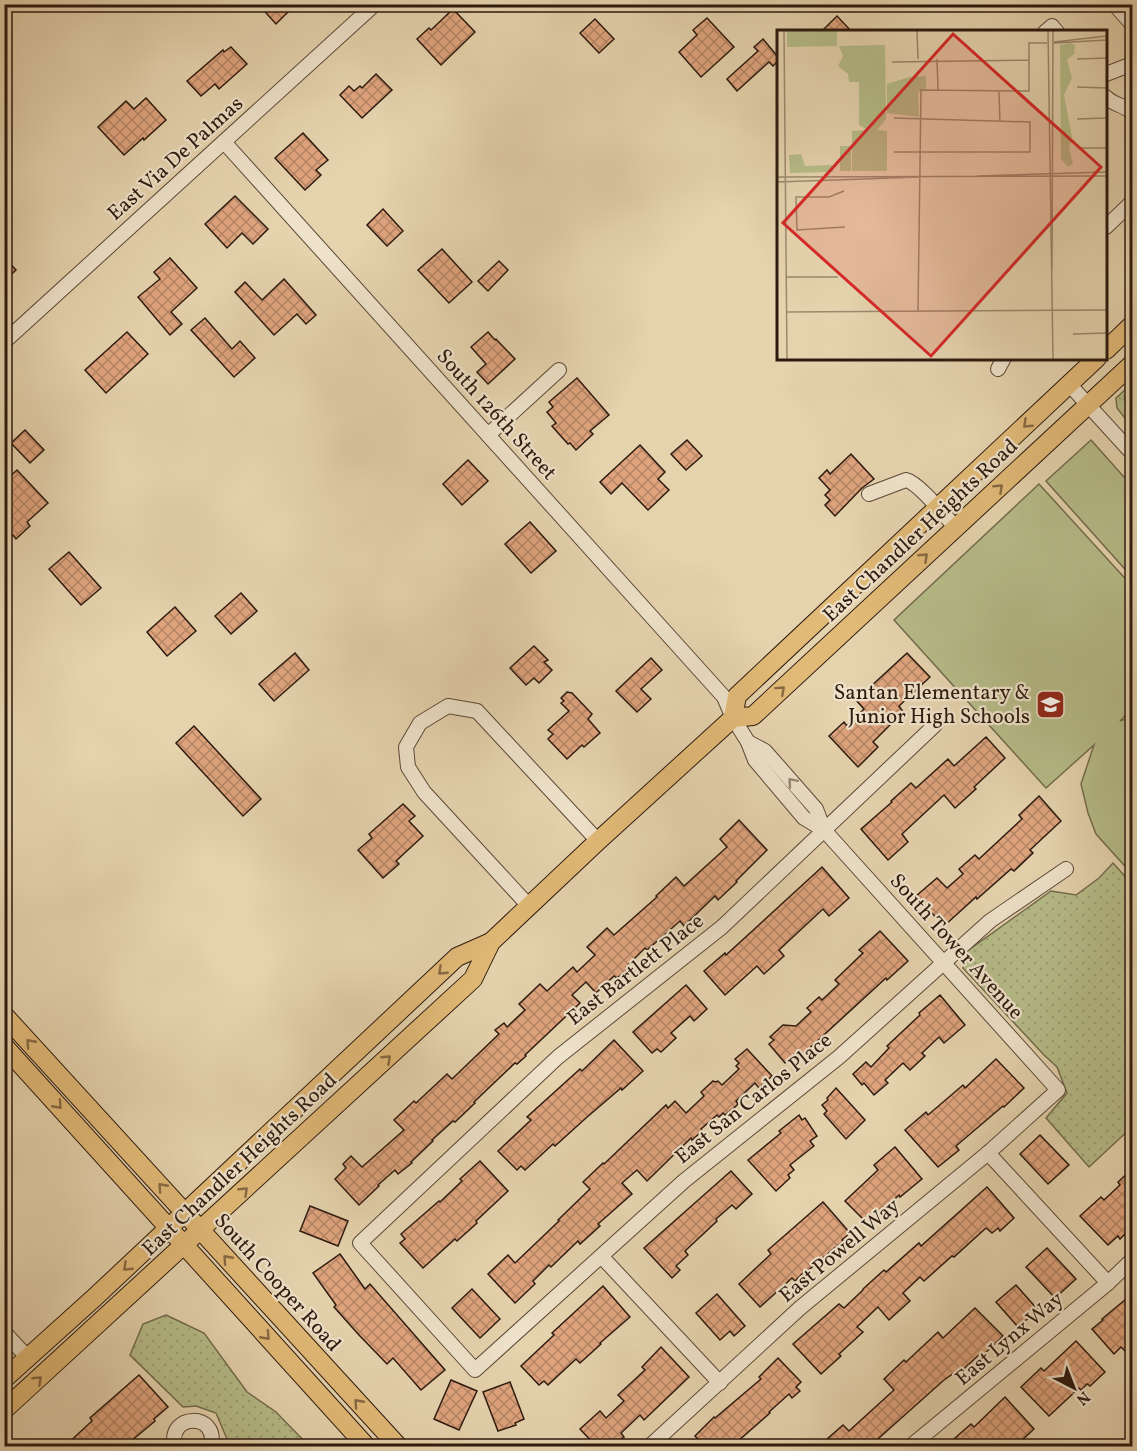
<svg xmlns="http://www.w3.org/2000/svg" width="1137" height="1451" font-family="Vollkorn,serif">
<defs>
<pattern id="grass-tufts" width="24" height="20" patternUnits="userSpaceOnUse" patternTransform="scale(1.5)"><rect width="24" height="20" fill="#b6bc89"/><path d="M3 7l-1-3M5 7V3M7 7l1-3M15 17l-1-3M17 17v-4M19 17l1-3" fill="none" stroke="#9da175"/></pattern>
<pattern id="park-dots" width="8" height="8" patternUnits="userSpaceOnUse" patternTransform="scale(1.5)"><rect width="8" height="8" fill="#b6bc89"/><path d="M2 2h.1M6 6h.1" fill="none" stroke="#9da175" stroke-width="1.8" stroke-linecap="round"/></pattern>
<pattern id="building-cross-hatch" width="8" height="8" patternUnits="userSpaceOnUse" patternTransform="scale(1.5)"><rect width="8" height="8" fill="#dfa47e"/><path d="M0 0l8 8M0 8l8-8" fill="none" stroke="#b58566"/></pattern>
</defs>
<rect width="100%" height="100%" fill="#e5d3ae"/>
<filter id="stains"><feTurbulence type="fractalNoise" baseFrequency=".00333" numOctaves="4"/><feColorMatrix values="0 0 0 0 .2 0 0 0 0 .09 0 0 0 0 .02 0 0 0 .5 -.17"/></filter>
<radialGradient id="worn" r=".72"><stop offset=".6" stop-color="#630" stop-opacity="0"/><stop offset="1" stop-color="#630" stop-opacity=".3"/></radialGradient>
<path fill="url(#grass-tufts)" stroke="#726b4c" stroke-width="1.5" d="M1126,389H1132V427L1117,408L1116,398Z"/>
<g fill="url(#park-dots)" stroke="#726b4c" stroke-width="1.5">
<path d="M1113,863L1132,884V1127L1089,1167L1046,1118L1067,1093L1057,1067L1044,1055L963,968L966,952L1051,891L1076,895L1099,878Z"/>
<path d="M166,1315L204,1333L247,1392L276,1412L309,1446H230L216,1413L196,1406L183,1407L130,1355L143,1324Z"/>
</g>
<g fill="#b6bc89" stroke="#726b4c" stroke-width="1.5">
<path d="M1091,440L1132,486V577L1046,481Z"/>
<path d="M1039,484L1132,586V709L1120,721L1132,717V874L1096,834L1088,813L1081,784L1094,745L1046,788L894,620Z"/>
</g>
<g fill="url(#building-cross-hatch)" stroke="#2d1a0f" stroke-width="1.5">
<path d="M258,4H283L289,11L276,24Z"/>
<path d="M453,9L475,32L441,65L417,39L429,28L431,30Z"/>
<path d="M837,16L852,32H821Z"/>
<path d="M707,18L734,47L701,77L679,52L697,35L693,30Z"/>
<path d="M595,19L614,39L599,53L580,33Z"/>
<path d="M763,39L778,57V61L773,66L769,62L737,91L727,79L758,51L754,47Z"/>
<path d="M231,47L247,64L219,89L215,84L201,96L187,81L223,50L224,52Z"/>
<path d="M376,74L392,90L362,118L340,95L349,86L354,91L360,86L362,88Z"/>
<path d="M146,98L166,120L144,140L143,138L124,155L98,127L126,101L134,109Z"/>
<path d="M303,133L328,160L316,170L321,175L305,190L275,158Z"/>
<path d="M235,196L268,229L253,244L242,233L227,248L205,224Z"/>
<path d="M383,209L403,231L387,246L367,225Z"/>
<path d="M442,249L472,282L449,303L418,270Z"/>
<path d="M4,257L16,270L4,281Z"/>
<path d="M170,258L197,288L171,312L182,324L170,335L138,297L160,279L154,272Z"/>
<path d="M499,261L508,270L488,291L478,281Z"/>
<path d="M284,279L316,315L306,324L297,314L274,335L235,292L245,282L262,300Z"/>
<path d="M205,318L232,349L240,341L255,358L234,377L191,330Z"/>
<path d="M127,332L148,354L106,393L85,370Z"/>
<path d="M488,332L495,340L496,339L515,359L488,384L477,372L486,364L471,347Z"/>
<path d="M577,378L609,415L590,431L593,434L576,450L570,443L568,444L552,426L556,423L547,412L553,407L549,402Z"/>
<path d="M25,430L44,450L30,463L11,443Z"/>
<path d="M687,440L702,456L686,470L671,454Z"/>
<path d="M640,445L665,472L658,479L669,490L648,510L622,483L611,494L600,482Z"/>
<path d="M851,454L874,479L862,488L835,516L825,505L830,500L825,495L830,490L819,478L827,470L830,474Z"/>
<path d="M468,460L488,481L462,505L443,484Z"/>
<path d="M17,470L48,503L27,522L30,526L16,539L13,535L4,543V482Z"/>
<path d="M530,522L556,551L531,573L505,544Z"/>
<path d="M69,552L101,588L81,605L49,569Z"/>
<path d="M241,593L257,611L231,634L215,616Z"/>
<path d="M175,607L196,631L167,656L147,632Z"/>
<path d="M534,646L548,660L544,662L552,670L539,683L534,678L526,685L510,668Z"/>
<path d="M295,653L309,670L274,701L259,684Z"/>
<path d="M907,653L930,677L899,706L903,712L873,742L878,747L858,767L829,736L844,722L847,726L864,709L856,700Z"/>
<path d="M651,658L662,670L641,689L651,699L637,712L616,691Z"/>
<path d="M567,692L572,693L592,714L588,719L600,733L584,747L582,745L567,759L548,739L553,734L548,730L569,711L561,703L564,701L561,698Z"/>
<path d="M194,726L261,799L243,816L176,743Z"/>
<path d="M986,737L1005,758L974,787L976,789L955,808L944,795L902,834L908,842L888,860L861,829L892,802L891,801L911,783L916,788L948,759L954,766Z"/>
<path d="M1039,796L1061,821L1030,850L1033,853L1014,871L1011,869L977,899L976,897L944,926L916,896L937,878L947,888L963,874L959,869L975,855L979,859L1022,819L1019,815Z"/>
<path d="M403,804L415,816L409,821L423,836L396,861L399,864L383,878L358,850L372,838L369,834Z"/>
<path d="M739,820L767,850L736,881L737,882L718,900L715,896L684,926L680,921L647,950L645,948L626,967L628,969L617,978L614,976L596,993L586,982L572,995L580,1003L525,1055L526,1056L517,1064L515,1063L474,1102L475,1103L455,1122L453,1121L432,1140L433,1141L411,1162L412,1163L398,1174L395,1170L378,1185L379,1186L359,1205L335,1179L346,1168L343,1164L351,1156L362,1167L404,1130L394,1120L414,1101L416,1103L447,1074L452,1079L499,1034L495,1030L504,1023L507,1027L525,1010L519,1004L540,984L547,991L573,967L577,972L595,955L587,947L607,928L614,935L657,897L656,896L676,877L684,886L727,847L720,839Z"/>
<path d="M822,867L849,898L829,916L823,909L779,950L784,956L764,974L757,966L725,995L704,971L725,953L726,955Z"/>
<path d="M880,931L908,961L887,980L886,978L802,1055L801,1054L796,1059L793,1058L790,1062L788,1060L785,1063L769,1044L774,1040L770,1037L783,1025L796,1026L811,1012L807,1008L819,997L822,1000L839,984L835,980L863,953L859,950Z"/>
<path d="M686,985L707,1009L694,1021L690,1016L671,1033L676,1038L661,1052L657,1049L652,1053L633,1032Z"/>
<path d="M940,995L965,1025L944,1043L939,1037L922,1053L925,1056L910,1070L903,1063L885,1080L888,1083L874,1095L864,1083L862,1085L853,1074L866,1062L871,1067L889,1048L887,1046L920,1015L919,1013Z"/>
<path d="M614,1040L643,1071L622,1090L621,1088L586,1118L555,1146L553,1144L525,1170L521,1166L517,1170L498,1151L531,1120L527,1117L580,1069L582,1071Z"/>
<path d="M747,1049L772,1076L759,1088L755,1083L736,1101L738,1104L732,1110H731L725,1115L723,1113L719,1117L717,1115L701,1129L702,1131L692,1140L691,1138L647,1181L637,1170L622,1183L632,1194L598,1224L600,1226L580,1244L578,1241L551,1267L549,1265L533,1281L535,1284L515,1303L488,1274L508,1255L515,1263L559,1221L558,1220L590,1189L583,1182L603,1163L604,1164L666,1105L668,1108L675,1101L686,1113L704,1096L701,1092L713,1081L715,1082L718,1081L722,1085L739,1069L736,1066L739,1063L735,1059Z"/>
<path d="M996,1059L1024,1088L1004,1107L1003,1106L956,1146L959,1150L938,1167L905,1130L926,1112L928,1115L963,1085L965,1088Z"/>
<path d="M836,1088L865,1120L846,1139L824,1114L827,1111L822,1105L828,1100L827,1098Z"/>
<path d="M799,1115L802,1120L805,1118L817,1136L810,1141L814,1146L790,1165L794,1170L788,1175L790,1178L776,1191L748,1160L781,1133L779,1131Z"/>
<path d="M1040,1135L1069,1165L1048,1184L1020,1154Z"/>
<path d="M895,1147L922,1179L900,1197L899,1195L868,1224L845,1201L878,1170L874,1165Z"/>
<path d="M480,1161L508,1191L476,1221L477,1223L457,1241L455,1239L423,1268L400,1243L405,1239L401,1234L439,1201L440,1202L462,1181L460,1179Z"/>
<path d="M1132,1169V1227L1120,1239L1118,1236L1108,1245L1080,1216L1101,1197L1104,1200L1120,1185L1118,1182Z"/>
<path d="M731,1171L752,1194L736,1209L732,1205L716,1219L717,1221L685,1251L688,1255L676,1266L680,1270L672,1278L644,1248Z"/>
<path d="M987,1187L1014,1218L1000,1231L998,1228L992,1233L986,1228L954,1257L952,1256L924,1281L920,1277L903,1293L910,1301L889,1320L878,1307L857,1327L863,1332L839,1354L841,1356L821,1374L793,1344L839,1304L844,1308L863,1290V1289L884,1270L886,1272L919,1243L921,1246Z"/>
<path d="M823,1202L850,1233L842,1240L843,1241L805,1273L804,1272L795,1281L792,1278L760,1307L739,1284L771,1254L768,1250Z"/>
<path d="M310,1206L348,1221L338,1246L300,1231Z"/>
<path d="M1047,1248L1076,1279L1055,1298L1026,1267Z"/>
<path d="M340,1254L365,1289L370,1284L445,1370L421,1390L393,1358L387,1364L359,1335L334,1307L336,1305L313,1273Z"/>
<path d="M1016,1285L1038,1310L1018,1327L996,1302Z"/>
<path d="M603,1286L630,1317L600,1343L601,1344L580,1363L576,1359L548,1385L544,1381L539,1385L521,1366L554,1335L552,1333Z"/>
<path d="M472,1289L500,1319L480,1338L452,1308Z"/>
<path d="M717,1294L745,1326L734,1336L730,1331L720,1340L696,1313Z"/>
<path d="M1132,1294V1345L1125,1351L1121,1347L1114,1354L1092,1329L1103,1320L1102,1319Z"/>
<path d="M975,1308L1003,1336L983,1355L981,1353L956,1376L954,1373L944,1380L870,1446H833L827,1439L843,1425L849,1431L894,1390L884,1379L904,1360L906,1362L938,1332L943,1338Z"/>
<path d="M1076,1341L1105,1372L1090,1386L1087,1384L1081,1390L1079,1388L1049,1416L1021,1387L1041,1368L1044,1371Z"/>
<path d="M661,1347L689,1377L644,1420L640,1415L621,1433L624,1437L613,1446H596L580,1429L600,1411L606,1418L624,1401L618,1395L645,1370L642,1367Z"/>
<path d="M778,1358L801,1382L796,1387L800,1391L792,1398L789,1394L769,1412L770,1413L737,1442L742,1446H704L695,1436L714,1417L715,1418L761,1379L759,1377Z"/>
<path d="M139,1375L168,1407L154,1419L155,1421L125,1446H65L92,1421L90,1418Z"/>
<path d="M451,1380L477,1391L459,1430L434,1419Z"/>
<path d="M510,1382L524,1419L515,1423L516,1425L498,1431L483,1392Z"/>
<path d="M1005,1397L1034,1429L1020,1442L1018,1439L1010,1446H946L971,1424L974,1427Z"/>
</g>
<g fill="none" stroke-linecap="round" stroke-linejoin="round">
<defs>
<g id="minor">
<path d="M1114,4L1132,24"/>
<path d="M1045,32L1052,26L1057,32"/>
<path d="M1106,74L1132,64"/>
<path d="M1106,97C1113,105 1125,105 1132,113"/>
<path d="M224,142L724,697L733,718L748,742L755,760L804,818L824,830L1058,1090L988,1153L800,1308L650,1446"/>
<path d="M1106,227L1132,202"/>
<path d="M4,342L375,4"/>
<path d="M998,369L1004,358"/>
<path d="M1069,384L1132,453"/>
<path d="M488,435L559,370"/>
<path d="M869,494L906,480C919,483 945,516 956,528"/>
<path d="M935,725L722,927L558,1057L360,1243L475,1370L684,1181L839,1057L990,921L1066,869"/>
<path d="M748,742L765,751L816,809L824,830"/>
<path d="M529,906L424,792L408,767L406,747L420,723L448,706L477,711L598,841"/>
<path d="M988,1153L1108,1283"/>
<path d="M602,1257L720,1383"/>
<path d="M4,1332L28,1358"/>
<path d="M175,1446C167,1413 219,1412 211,1446"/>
<path d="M911,1446L1108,1283L1132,1260"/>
</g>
<g id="major">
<path d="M1106,350L1132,325"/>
<path d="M733,718L753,716L1132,364"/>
<path d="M4,1015L398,1446"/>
<path d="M4,1046L366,1446"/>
<path d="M4,1379L94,1298L457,957L491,942"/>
<path d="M4,1410L473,979L491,942L598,841L733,718L737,696L1097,358"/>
</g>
</defs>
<use href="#minor" stroke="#5b4837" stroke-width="16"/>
<use href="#major" stroke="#2d1a0f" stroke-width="20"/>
<use href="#minor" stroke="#eee2ca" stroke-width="14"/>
<use href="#major" stroke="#e2ba77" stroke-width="18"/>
</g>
<defs><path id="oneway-chevron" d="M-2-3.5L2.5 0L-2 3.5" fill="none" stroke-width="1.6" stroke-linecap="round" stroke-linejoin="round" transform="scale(1.5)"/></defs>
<g stroke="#886a43">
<use href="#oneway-chevron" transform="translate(1027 424) rotate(137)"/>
<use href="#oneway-chevron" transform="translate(999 488) rotate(-43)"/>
<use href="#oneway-chevron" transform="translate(924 557) rotate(-43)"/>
<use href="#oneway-chevron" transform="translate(781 690) rotate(-42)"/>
<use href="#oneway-chevron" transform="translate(442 971) rotate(137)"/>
<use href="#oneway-chevron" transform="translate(30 1043) rotate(-132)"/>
<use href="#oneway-chevron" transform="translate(387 1059) rotate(-43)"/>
<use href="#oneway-chevron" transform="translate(58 1105) rotate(48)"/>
<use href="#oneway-chevron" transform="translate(162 1187) rotate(-132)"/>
<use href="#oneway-chevron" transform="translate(244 1191) rotate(-43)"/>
<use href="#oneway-chevron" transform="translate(227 1259) rotate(-132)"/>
<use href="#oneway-chevron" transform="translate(127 1267) rotate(137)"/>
<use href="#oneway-chevron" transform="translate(266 1336) rotate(48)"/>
<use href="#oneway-chevron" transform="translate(38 1380) rotate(-43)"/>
<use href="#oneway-chevron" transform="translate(358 1403) rotate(-132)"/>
</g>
<use stroke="#978876" href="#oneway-chevron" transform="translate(792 782) rotate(-131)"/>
<defs>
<symbol id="school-square" viewBox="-11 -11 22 22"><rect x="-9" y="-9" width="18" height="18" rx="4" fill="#8f2418" stroke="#eee2ca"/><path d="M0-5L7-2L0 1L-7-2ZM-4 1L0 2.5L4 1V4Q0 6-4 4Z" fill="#fff"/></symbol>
</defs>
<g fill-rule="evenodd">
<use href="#school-square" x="1034" y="688" width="33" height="33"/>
</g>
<g text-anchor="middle" stroke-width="4.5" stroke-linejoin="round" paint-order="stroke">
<g font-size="21" fill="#2d1a0f" stroke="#eee2ca">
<text transform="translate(175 158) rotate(-42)" y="7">East Via De Palmas</text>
<text transform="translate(497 414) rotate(48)" y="7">South 126th Street</text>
<text transform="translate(920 530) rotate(-43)" y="7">East Chandler Heights Road</text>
<text transform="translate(957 946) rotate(48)" y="7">South Tower Avenue</text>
<text transform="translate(635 969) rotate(-38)" y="7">East Bartlett Place</text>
<text transform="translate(753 1098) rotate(-39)" y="7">East San Carlos Place</text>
<text transform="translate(239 1164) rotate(-43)" y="7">East Chandler Heights Road</text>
<text transform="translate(839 1250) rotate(-40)" y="7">East Powell Way</text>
<text transform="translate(278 1282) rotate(48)" y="7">South Cooper Road</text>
<text transform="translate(1009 1338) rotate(-40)" y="7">East Lynx Way</text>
</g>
<g font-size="21" fill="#2d1a0f" stroke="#eee2ca" text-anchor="end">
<text x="1030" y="699">Santan Elementary &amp;<tspan x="1030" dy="24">Junior High Schools</tspan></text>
</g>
</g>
<g transform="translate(777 30)">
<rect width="330" height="330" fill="#e5d3ae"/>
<path d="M24,124L28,136L55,135L56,142L13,143L12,125Z" fill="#b6bc89"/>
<path d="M10,1H60V16L10,17ZM293,13L298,15L297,24L290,30L295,48L287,65L295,107L292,117L296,134L291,137L284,129L283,15ZM149,46V58L141,63L142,87L110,83V54L132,47Z" fill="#b6bc89"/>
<path d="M108,15L109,89L100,100L110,101V141H75V101L91,100L82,95V52H72L71,44L61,36L66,26L62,16ZM63,116H74V141H63Z" fill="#b6bc89"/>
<path fill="none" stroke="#9b896e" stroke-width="1.5" d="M7,1L10,329M140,1L141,29M271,1L276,329M277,12L330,6M277,13L330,10M160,29L161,60M300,29L330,28M115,32L252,30M300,57L330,58M222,62L223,92M117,88L253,92V122H117M300,89L330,88M301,118H330M200,146L330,142M0,147L330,146M0,152L143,147M67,161L52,167H19L20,200L68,197M275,239L276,1M10,247H61M141,281L144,60L252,61V13H270M9,282L330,280M296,304L330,303"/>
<path fill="#d62828" fill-opacity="0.15" stroke="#d62828" stroke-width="3" d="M176,4L324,137L154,326L6,193Z"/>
<rect width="330" height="330" fill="none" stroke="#2d1a0f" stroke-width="3"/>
</g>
<rect width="1137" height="1451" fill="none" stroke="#e5d3ae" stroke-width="24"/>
<rect x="6" y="6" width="1125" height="1439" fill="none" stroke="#2d1a0f" stroke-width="3"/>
<rect x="12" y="12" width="1113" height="1427" fill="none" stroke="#2d1a0f" stroke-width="1.5"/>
<g transform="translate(1074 1388) rotate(138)" stroke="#eee2ca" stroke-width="4.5" paint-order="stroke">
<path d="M0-4.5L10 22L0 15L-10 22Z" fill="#2d1a0f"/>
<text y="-9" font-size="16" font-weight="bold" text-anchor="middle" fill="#2d1a0f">N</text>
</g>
<rect width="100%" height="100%" filter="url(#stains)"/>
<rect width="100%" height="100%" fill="url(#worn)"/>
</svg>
